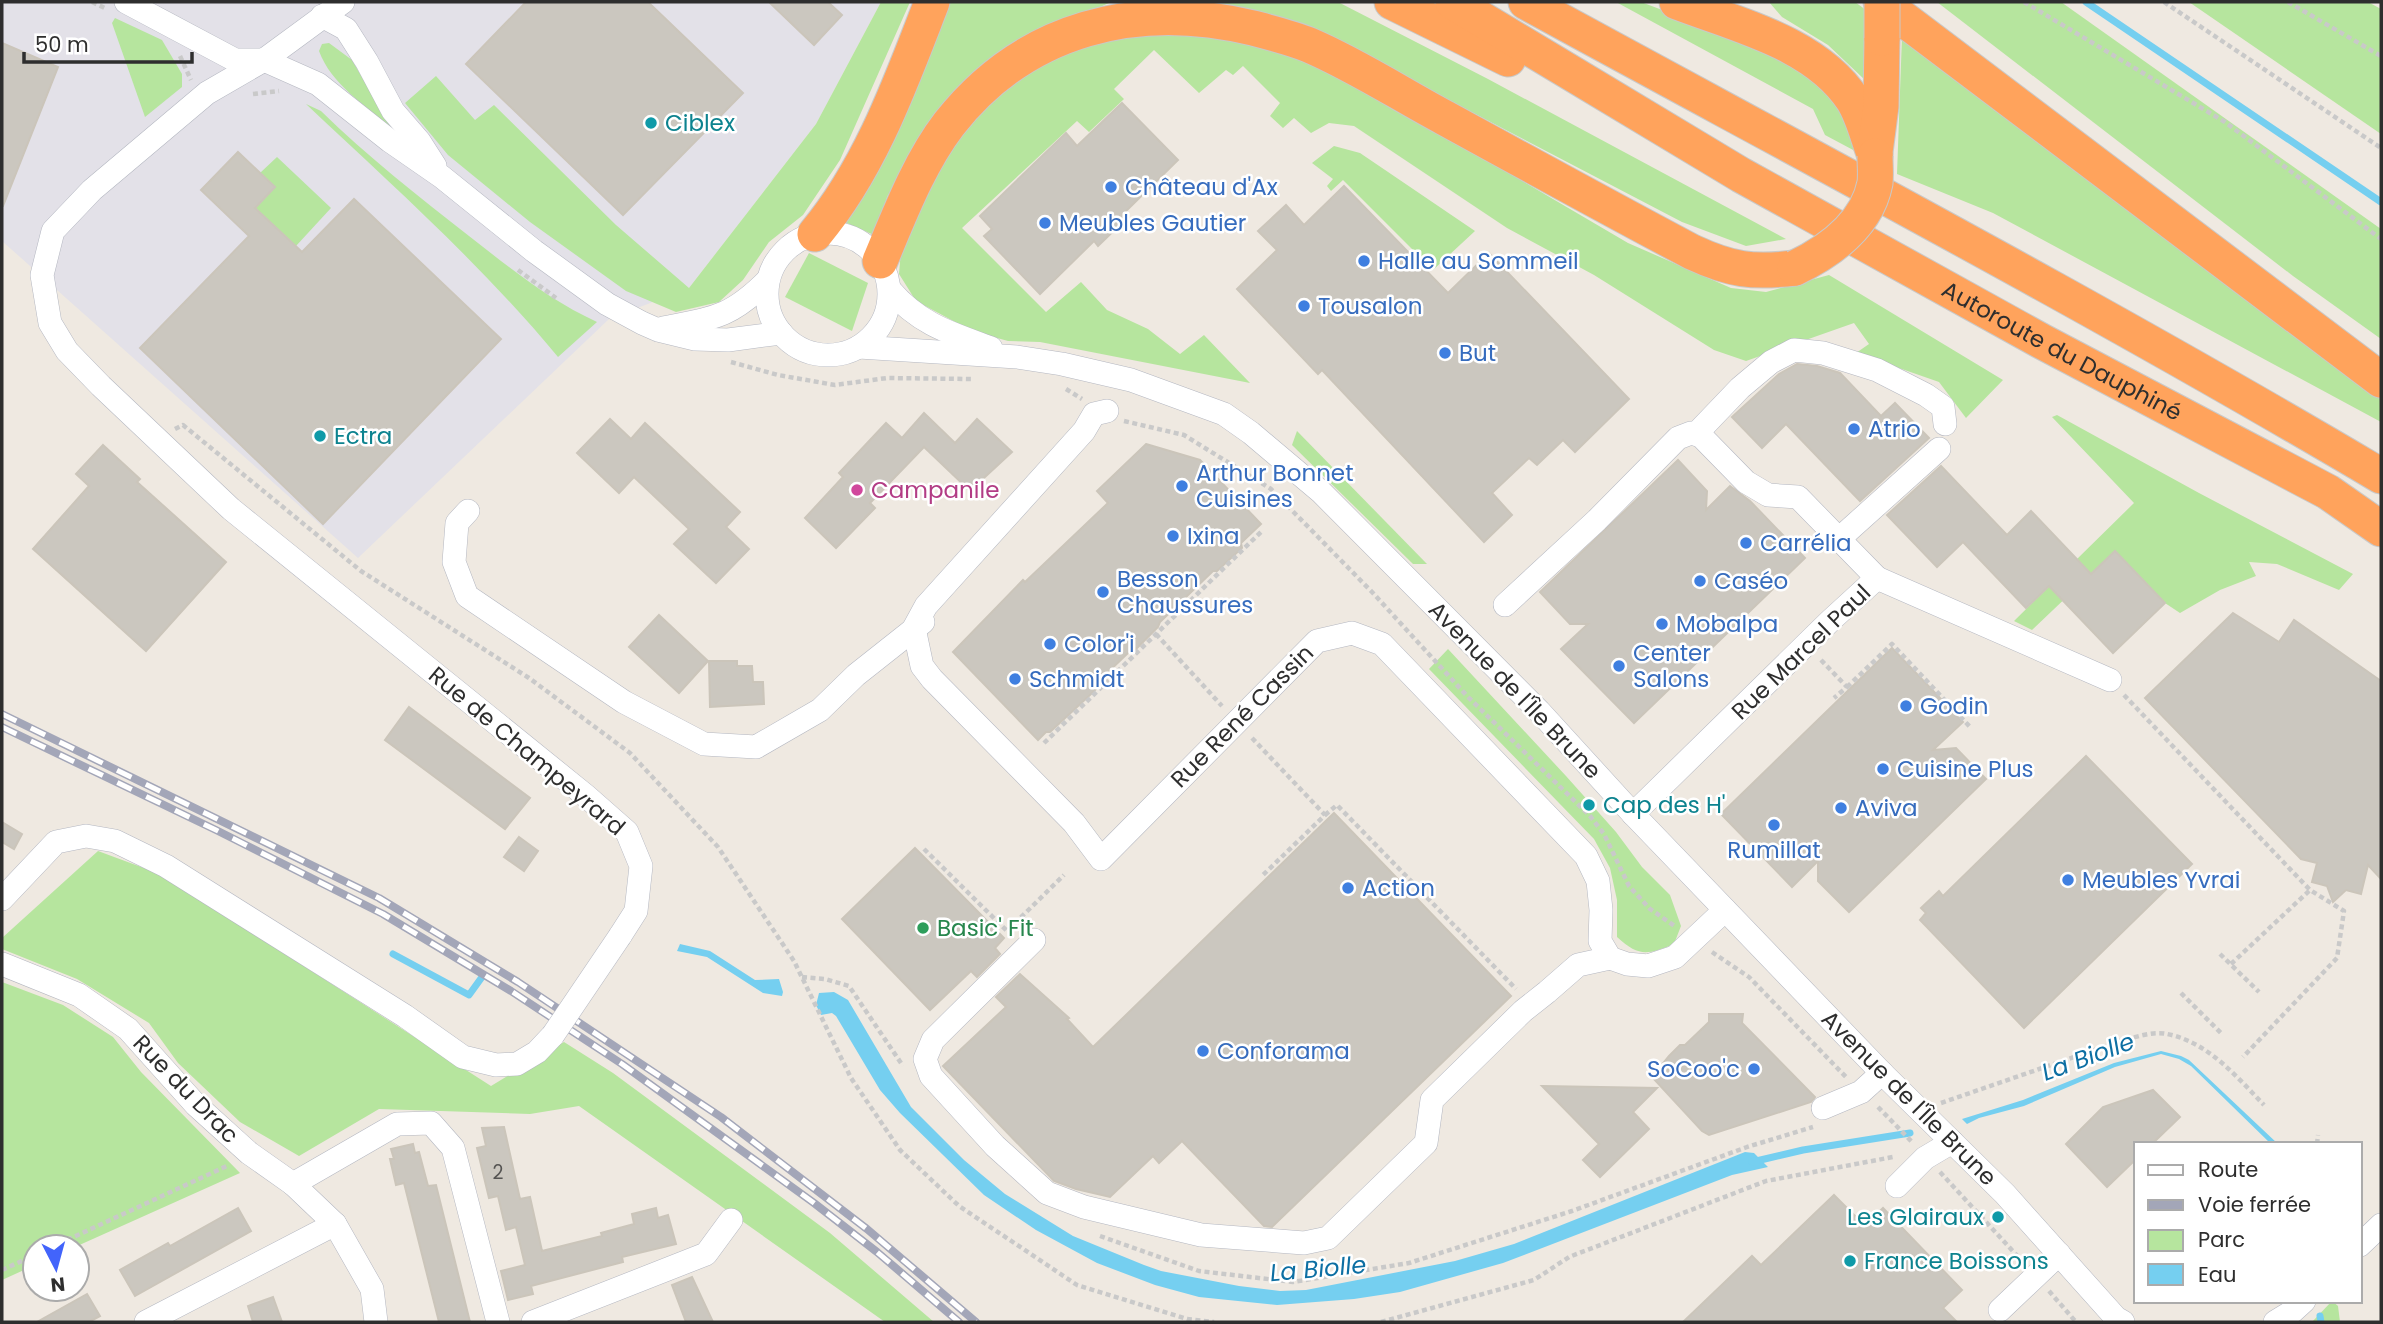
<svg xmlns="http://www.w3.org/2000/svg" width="2383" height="1324" font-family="Poppins,sans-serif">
<rect width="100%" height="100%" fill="#efe9e1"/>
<path fill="#e3e1e8" d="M2,2H881L816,124L689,288L609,319L358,558L2,241Z"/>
<g fill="#b6e59e">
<path d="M881,2H910L840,160L803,215L769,242L743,280L719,302L676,312L626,291L530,222L448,155L405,103L436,76L475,120L494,105L616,225L689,288L816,124Z"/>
<path d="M942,2H1117L1109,3L1009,47L921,139L887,197L876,236L840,220Z"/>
<path d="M1192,2H1338L1488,79L1786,239L1746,246L1682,222L1372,60L1274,21L1212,3Z"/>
<path d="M1616,2H1641L1758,46L1835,94L1855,151L1825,135L1813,109Z"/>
<path d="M1769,2H1855L1866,10L1865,80L1828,45L1782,17Z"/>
<path d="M1937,2H2061L2381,229V339L2293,276Z"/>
<path d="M2189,2H2368L2381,9V134Z"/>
<path d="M115,18L162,40L182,74V87L145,117L112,23Z"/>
<path d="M1195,30L1280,47L1393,105L1628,243L1731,288L1766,292L1829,275L2003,380L1966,418L1939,382L1856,353L1869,344L1854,323L1746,361L1714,350L1594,275L1507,228L1354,126L1329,123L1311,133L1294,118L1283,128L1270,116L1280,103L1243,66L1233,75L1226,70L1199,93L1154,50L1114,89L1124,99L1089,132L1077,121L962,228L1046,312L1081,282L1107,310L1148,329L1180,354L1204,335L1250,383L1040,342L1008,341L972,331L916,301L899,274L902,238L913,213L976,109L1054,56L1122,31Z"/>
<path d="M1902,36L2381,398V422L1993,213L1897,174Z"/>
<path d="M329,43L352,60L391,128C365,105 331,84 319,51L322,44Z"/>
<path d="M306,104L321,111C367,156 418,196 469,236C510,268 549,300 597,322L558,357C482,265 393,186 306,104Z"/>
<path d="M1334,146L1360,153L1475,231L1433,270L1343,180L1331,191L1327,186L1333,179L1312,163Z"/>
<path d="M277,157L331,208L296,246L255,208L260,173Z"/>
<path d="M809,253L868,283L852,331L785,297Z"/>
<path d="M2057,415L2199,493L2353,574L2339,590L2277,564L2249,562L2256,576L2220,590L2180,613L2165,603L2115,551L2032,630L2014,621L2134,503L2052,417Z"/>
<path d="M1297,431L1427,564H1413L1292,445Z"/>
<path d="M1448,649L1566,776L1616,832L1642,867L1670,895L1681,926L1674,944C1647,955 1639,957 1617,937V900L1610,868L1594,839L1429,669Z"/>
<path d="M98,851L160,874L491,1086L564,1042L613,1073L830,1233L934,1322H885L579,1106L530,1114L379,1109L299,1156L240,1122L178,1063L149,1023L77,979L2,949V938Z"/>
<path d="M2,982L63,1005L113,1037L141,1072L240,1173L75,1247H35V1265L2,1280Z"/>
<path d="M2332,1301L2338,1306L2340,1322H2312Z"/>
</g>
<g fill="#75cff0">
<path d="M680,944L710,951L755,980L779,979L783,992L782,996L763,993L707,957L677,951Z"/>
<path d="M834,992L848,1000L911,1107L964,1160L1005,1194L1073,1236L1144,1265L1161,1271L1239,1286L1280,1291L1306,1290L1455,1261L1514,1244L1745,1152L1754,1153L1768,1167L1732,1175L1503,1263L1400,1292L1354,1299L1277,1305L1199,1297L1155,1285L1097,1263L1036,1230L984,1195L900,1113L880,1090L836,1016L832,1013L821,1015L816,1005L819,993Z"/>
<path d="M2161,1051L2181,1056L2189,1060L2278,1144H2271L2191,1066L2179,1059L2161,1054L2154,1056L2115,1067L2024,1106L1979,1118L1967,1124L1962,1119L2023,1100L2114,1063Z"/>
</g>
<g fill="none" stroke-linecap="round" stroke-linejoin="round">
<g stroke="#75cff0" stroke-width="7">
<path d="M2086,2L2381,202"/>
<path d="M393,954L469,995L482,977"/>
<path d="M1752,1162L1803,1150L1910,1133"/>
<path d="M2320,1316L2321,1322"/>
</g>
</g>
<g fill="#cbc7bf" stroke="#cbc5ba" stroke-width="2">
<path d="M526,2H648L743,93L623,215L466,64Z"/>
<path d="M769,2H828L842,15L814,45Z"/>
<path d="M2,43L58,67L3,206H2Z"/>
<path d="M1122,103L1178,160L1123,214L1127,218L1098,246L1094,241L1040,294L984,236L992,229L980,216L1066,133L1077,146Z"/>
<path d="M238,152L275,187L255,208L302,252L354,199L501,339L323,524L140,348L249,236L201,190Z"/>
<path d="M1344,186L1448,293L1489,253L1629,399L1575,452L1563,440L1537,465L1529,458L1492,493L1512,515L1484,542L1322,370L1318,374L1237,289L1277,250L1258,231L1286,205L1304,225Z"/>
<path d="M1797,364L1817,366L1840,373L1881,416L1895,403L1929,438L1860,501L1786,424L1762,448L1732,417L1779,374Z"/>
<path d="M924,413L955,443L977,419L1012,452L970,491L924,447L870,503L875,508L836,548L805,518L843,477L839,473L886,423L902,438Z"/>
<path d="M610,419L631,439L645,423L740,512L726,527L749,549L716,583L674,544L689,529L634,477L619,493L577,453Z"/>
<path d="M1146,444L1200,460L1261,524L1241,543L1242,548L1217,571H1213L1160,622L1158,627L1134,651L1129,652L1103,677V682L1091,694L1050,732H1046L1038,740L953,652L1023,580L1025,582L1108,503L1097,491Z"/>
<path d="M103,445L140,479L137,482L226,562L146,651L33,549L89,486L76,474Z"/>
<path d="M1678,460L1707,491L1706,510L1730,486L1750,501L1805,558L1634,723L1561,649L1588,624H1570L1540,592Z"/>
<path d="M1941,466L2007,535L2031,511L2091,574L2115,551L2165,603L2113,653L2049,586L2026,608L1963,542L1937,567L1887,515Z"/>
<path d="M2233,613L2279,642L2294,620L2381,681V879L2368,865L2361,894L2346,890L2333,902L2327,886L2312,882L2317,863L2301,859L2145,698Z"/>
<path d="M659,615L708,661L679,693L629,647Z"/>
<path d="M1892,648L1963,722L1933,750L1956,748L1986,779L1849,912L1818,881V861L1792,887L1721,814Z"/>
<path d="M709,661H737V666H752L753,682H763L764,704L710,707Z"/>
<path d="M409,707L530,798L505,829L385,740Z"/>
<path d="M2086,756L2192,864L2024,1028L1920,920L1926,913L1921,908L1939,891L1943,896Z"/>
<path d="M1334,813L1511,996L1272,1227L1264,1226L1182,1141L1159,1163L1153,1156L1110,1197L1076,1189L1054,1181L943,1066L1006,1007L996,997L1020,974L1069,1018L1067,1019L1093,1047Z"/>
<path d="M2,822L22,834L14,849L2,842Z"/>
<path d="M519,837L538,851L524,871L504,857Z"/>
<path d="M915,848L1004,938L995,948L1000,954L977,977L971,971L930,1010L842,919Z"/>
<path d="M1709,1014H1743L1742,1023L1815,1097L1811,1102L1709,1135L1702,1131L1652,1077L1669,1056L1680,1045H1685L1709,1022Z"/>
<path d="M1542,1086L1657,1088L1633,1112L1649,1129L1600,1177L1583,1160L1599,1144Z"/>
<path d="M2153,1090L2180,1117L2152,1144H2136V1159L2107,1187L2066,1144L2103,1107Z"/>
<path d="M504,1127L520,1199L530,1197L542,1251L602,1236L601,1233L634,1224L632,1214L656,1208L658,1218L668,1215L676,1244L622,1257L623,1262L531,1286L533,1294L508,1300L501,1271L525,1265L516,1227L506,1230L498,1196L489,1198L477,1148L486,1146L482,1128Z"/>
<path d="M413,1144L415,1153L419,1152L428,1186L436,1185L470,1322H439L404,1183L396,1185L390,1159H394L391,1149Z"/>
<path d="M1834,1195L1865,1226L1883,1208L1962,1290L1943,1308L1957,1322H1683L1752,1256L1761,1265Z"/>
<path d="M238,1208L251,1231L135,1296L120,1270L168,1243L170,1246Z"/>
<path d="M692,1277L713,1322H686L672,1285Z"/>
<path d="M87,1294L100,1316L89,1322H37Z"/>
<path d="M273,1297L282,1322H253L248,1306Z"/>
</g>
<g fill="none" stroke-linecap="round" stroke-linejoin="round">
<defs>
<g id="minor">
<path d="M126,2L235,60H264L318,84L390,141L442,177L534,251L607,304L642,323L658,330L695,339L728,340L781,333"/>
<path d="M343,2L264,60L207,93L92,190L53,231L42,275L50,323L67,351L101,386L231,509L585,795L627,832L641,866L636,911L620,936"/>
<path d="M322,16L346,29L367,62L393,111L419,141L435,166"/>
<circle cx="828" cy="294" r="61"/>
<path d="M890,290C919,324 950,333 991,348"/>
<path d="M663,328C714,318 730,318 768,280"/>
<path d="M859,347L1017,357L1062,364L1131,380L1224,414L1251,433L1321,492L1539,711L1633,814L1882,1073L2005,1194L2116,1318L2123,1322"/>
<path d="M1107,411L1094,414L1084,431L926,606L914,628L922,666L932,679L1074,823L1101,859L1317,641L1352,633L1382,644L1586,856L1598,881L1601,910L1600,941L1610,958L1627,964L1648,966L1675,957L1725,910"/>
<path d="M1696,434L1740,388L1771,362L1794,350L1823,353L1877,370L1926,395L1943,407L1945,424"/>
<path d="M468,511L457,523L454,562L467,596L624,702L704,744L756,747L820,710L856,675L923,622"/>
<path d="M1840,538L1939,449"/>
<path d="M1505,605L1597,520L1678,438L1691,433L1701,436L1746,482L1768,495L1798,497L1877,578"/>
<path d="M1633,814L1830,621L1877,578L2110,680"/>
<path d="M2,899L56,842L86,836L115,841L166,866L405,1016L463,1057L496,1065L517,1064L537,1052L553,1035"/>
<path d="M1034,940L933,1040L925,1059L931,1076L995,1146L1047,1193L1084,1207L1201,1235L1304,1243L1328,1238L1426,1143L1432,1100L1523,1011L1547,992L1578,965L1610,958"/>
<path d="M2,964L79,995L128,1029L196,1105L249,1153L293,1184L335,1224L372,1289L376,1322"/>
<path d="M1823,1108L1861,1092L1882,1073"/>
<path d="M293,1184L397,1124L431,1123L453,1148L498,1322"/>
<path d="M1897,1186L1925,1158L1952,1142"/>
<path d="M2360,1245L2381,1225"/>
<path d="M2000,1310L2059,1254"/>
<path d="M146,1322L335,1224"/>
<path d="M533,1322L706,1254L731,1220"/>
<path d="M2275,1322L2293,1311L2304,1301"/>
</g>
<g id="highway">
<path d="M1392,2L1508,59"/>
<path id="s1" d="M1453,2L1741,175L2043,342L2328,492L2381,529"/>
<path d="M1526,2C1812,158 2101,310 2381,476"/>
<path d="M1677,2C1737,25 1816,43 1853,100C1863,116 1868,138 1875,156"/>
<path d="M1881,2L2381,380"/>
<path d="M1875,152L1881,106L1882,38"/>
<path d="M815,234C871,167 901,82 932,2"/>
<path d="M880,261C899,216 919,163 949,124C1025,27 1137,0 1253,28C1272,33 1292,38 1309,45C1356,65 1400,94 1445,118C1527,163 1609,208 1692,252C1731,270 1752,273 1795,268"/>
</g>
</defs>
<use href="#minor" stroke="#b4b7c1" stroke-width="24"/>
<use href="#highway" stroke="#c9c9c9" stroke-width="37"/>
<g stroke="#c9c9c9" stroke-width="4.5" stroke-dasharray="5 3.5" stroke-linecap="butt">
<path d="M92,2L107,9"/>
<path d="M2024,2L2225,122L2381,239"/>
<path d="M2164,2L2381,148"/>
<path d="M2288,2L2381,56"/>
<path d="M180,56L191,80"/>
<path d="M253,94L279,91"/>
<path d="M518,270L556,298"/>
<path d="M731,362L778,375L835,385L887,378L971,379"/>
<path d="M1066,389L1082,399"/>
<path d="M1124,421L1184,435L1271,489L1372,592L1468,697L1590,816L1604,834L1629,886L1650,909L1676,927"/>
<path d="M175,429L183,425L361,571L529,678L630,753L718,847L794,961L851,1078L900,1150L959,1206L1077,1285L1187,1319L1214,1322"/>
<path d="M1156,634L1222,706"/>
<path d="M1821,660L1847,687L1834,698"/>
<path d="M1847,687L1892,644L1971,728"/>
<path d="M2124,695L2310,890L2344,911L2337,958L2243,1057"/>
<path d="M1252,738L1325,815L1263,875"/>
<path d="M1044,743L1263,530"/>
<path d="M1325,815L1337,805L1516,989"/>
<path d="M924,849L1007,931L1064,875"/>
<path d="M1712,952L1749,977L1846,1077"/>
<path d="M2220,954L2259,992"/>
<path d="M2231,964L2310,890"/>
<path d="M802,977L825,979L849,986L903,1066"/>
<path d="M2181,993L2222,1034"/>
<path d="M1941,1103L2123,1040C2137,1037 2153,1031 2167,1034C2208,1042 2236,1076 2264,1105"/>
<path d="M1878,1107L1913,1143"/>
<path d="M2317,1144L2318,1135"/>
<path d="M1940,1172L2022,1261"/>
<path d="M1100,1236L1199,1271L1293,1282L1409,1263L1572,1211L1747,1147L1813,1127"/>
<path d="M52,1247L229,1165"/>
<path d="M2,1270L35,1255"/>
<path d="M2049,1291L2076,1322"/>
<path d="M1381,1322L1534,1280L1569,1257L1766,1181L1893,1157"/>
</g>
<use href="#minor" stroke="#fff" stroke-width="23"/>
<use href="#highway" stroke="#ffa35c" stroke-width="35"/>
<defs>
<g id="rail">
<path d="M2,714L379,898L518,982L721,1117L867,1229L976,1322"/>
<path d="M2,727L216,830L383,914L511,991L622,1064L814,1203L877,1252L959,1322"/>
</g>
</defs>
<use href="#rail" stroke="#a3a6b8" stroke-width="8"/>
<use href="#rail" stroke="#fff" stroke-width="5" stroke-dasharray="16" stroke-linecap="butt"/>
<defs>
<path id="minor-bridge" d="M553,1035L620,936"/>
<g id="highway-bridge">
<path d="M1882,2V38"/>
<path d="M1795,268C1830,251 1867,224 1875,183C1876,175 1875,164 1875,156"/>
</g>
</defs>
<use href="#minor-bridge" stroke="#b4b7c1" stroke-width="24" stroke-linecap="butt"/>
<use href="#highway-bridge" stroke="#c9c9c9" stroke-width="37" stroke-linecap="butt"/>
<use href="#minor-bridge" stroke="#fff" stroke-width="23"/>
<use href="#highway-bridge" stroke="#ffa35c" stroke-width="35"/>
</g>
<g fill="#0f9aa8" stroke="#fff" stroke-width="2.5">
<circle cx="651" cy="123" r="7"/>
<circle cx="320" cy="436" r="7"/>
<circle cx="1589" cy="805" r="7"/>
<circle cx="1998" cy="1217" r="7"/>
<circle cx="1850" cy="1261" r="7"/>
</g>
<g fill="#3f7fe0" stroke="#fff" stroke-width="2.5">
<circle cx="1111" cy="187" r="7"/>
<circle cx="1045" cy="223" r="7"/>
<circle cx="1364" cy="261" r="7"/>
<circle cx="1304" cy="306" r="7"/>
<circle cx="1445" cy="353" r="7"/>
<circle cx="1854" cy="429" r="7"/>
<circle cx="1182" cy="486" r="7"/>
<circle cx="1173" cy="536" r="7"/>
<circle cx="1746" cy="543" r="7"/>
<circle cx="1700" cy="581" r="7"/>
<circle cx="1103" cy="592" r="7"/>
<circle cx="1662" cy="624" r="7"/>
<circle cx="1050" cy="644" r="7"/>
<circle cx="1619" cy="666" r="7"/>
<circle cx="1015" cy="679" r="7"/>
<circle cx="1906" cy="706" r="7"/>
<circle cx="1883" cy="769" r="7"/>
<circle cx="1841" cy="808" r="7"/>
<circle cx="1774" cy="825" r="7"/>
<circle cx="2068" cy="880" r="7"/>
<circle cx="1348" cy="888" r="7"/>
<circle cx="1203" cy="1051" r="7"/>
<circle cx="1754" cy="1069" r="7"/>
</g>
<circle fill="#d1479c" stroke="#fff" stroke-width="2.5" cx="857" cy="490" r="7"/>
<circle fill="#2e9e5b" stroke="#fff" stroke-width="2.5" cx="923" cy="928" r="7"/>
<g text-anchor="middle" stroke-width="5" stroke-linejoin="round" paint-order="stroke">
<g font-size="19" fill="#555452">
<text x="498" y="1179">2</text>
</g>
<g font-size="23" fill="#0d838f" stroke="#fff" text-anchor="start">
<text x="665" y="131">Ciblex</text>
<text x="334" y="444">Ectra</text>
<text x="1603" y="813">Cap des H'</text>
<text x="1984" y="1225" text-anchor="end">Les Glairaux</text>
<text x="1864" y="1269">France Boissons</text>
</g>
<g font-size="23" fill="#366cbe" stroke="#fff" text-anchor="start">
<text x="1125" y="195">Château d'Ax</text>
<text x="1059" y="231">Meubles Gautier</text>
<text x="1378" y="269">Halle au Sommeil</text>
<text x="1318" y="314">Tousalon</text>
<text x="1459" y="361">But</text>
<text x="1868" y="437">Atrio</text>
<text x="1196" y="481">Arthur Bonnet<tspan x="1196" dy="26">Cuisines</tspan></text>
<text x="1187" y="544">Ixina</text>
<text x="1760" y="551">Carrélia</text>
<text x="1117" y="587">Besson<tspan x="1117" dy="26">Chaussures</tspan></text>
<text x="1714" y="589">Caséo</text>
<text x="1676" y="632">Mobalpa</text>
<text x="1064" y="652">Color'i</text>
<text x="1633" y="661">Center<tspan x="1633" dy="26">Salons</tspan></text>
<text x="1029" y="687">Schmidt</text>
<text x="1920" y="714">Godin</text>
<text x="1897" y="777">Cuisine Plus</text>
<text x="1855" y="816">Aviva</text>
<text x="1774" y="858" text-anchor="middle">Rumillat</text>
<text x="2082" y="888">Meubles Yvrai</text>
<text x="1362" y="896">Action</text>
<text x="1217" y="1059">Conforama</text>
<text x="1740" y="1077" text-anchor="end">SoCoo'c</text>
</g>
<g font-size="23" fill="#2e2e2e" stroke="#fff">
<text dy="8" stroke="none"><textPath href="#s1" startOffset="702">Autoroute du Dauphiné</textPath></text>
<text transform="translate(1801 652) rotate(-44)" y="8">Rue Marcel Paul</text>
<text transform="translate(1515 690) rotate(46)" y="8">Avenue de l'Île Brune</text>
<text transform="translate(1242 716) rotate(-45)" y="8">Rue René Cassin</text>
<text transform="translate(527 751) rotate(40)" y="8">Rue de Champeyrard</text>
<text transform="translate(186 1089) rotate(46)" y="8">Rue du Drac</text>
<text transform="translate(1909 1098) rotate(45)" y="8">Avenue de l'Île Brune</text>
</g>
<g font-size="23" fill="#b23c85" stroke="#fff" text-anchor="start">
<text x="871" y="498">Campanile</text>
</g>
<g font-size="23" fill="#27864d" stroke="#fff" text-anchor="start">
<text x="937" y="936">Basic' Fit</text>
</g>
<g font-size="24" font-style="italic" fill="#0d6fa3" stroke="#fff">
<text transform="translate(2088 1057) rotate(-20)" y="8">La Biolle</text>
<text transform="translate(1318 1269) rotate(-5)" y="8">La Biolle</text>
</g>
</g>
<rect width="2383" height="1324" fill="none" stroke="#2e2e2e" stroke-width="7"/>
<rect x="2134" y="1142" width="228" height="161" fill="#ffffff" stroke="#ababab" stroke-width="2"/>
<rect x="2148" y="1165" width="35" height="10" fill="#ffffff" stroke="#ababab" stroke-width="2"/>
<text x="2198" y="1177" font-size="21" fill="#2e2e2e">Route</text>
<rect x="2148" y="1200" width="35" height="10" fill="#a3a6b8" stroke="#ababab" stroke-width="2"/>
<text x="2198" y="1212" font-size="21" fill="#2e2e2e">Voie ferrée</text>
<rect x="2148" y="1230" width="35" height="21" fill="#b6e59e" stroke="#ababab" stroke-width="2"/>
<text x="2198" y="1247" font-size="21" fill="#2e2e2e">Parc</text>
<rect x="2148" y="1264" width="35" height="21" fill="#75cff0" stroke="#ababab" stroke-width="2"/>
<text x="2198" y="1282" font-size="21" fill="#2e2e2e">Eau</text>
<g transform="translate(56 1268) rotate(174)"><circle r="33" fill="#ffffff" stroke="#ababab" stroke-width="2"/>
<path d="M0-5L12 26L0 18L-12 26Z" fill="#4264fb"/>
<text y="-10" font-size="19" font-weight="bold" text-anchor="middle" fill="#2e2e2e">N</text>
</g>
<path d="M24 52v10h168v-10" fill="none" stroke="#2e2e2e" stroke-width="3.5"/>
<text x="35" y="52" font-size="21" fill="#2e2e2e" stroke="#ffffff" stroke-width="5" paint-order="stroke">50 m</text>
</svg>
